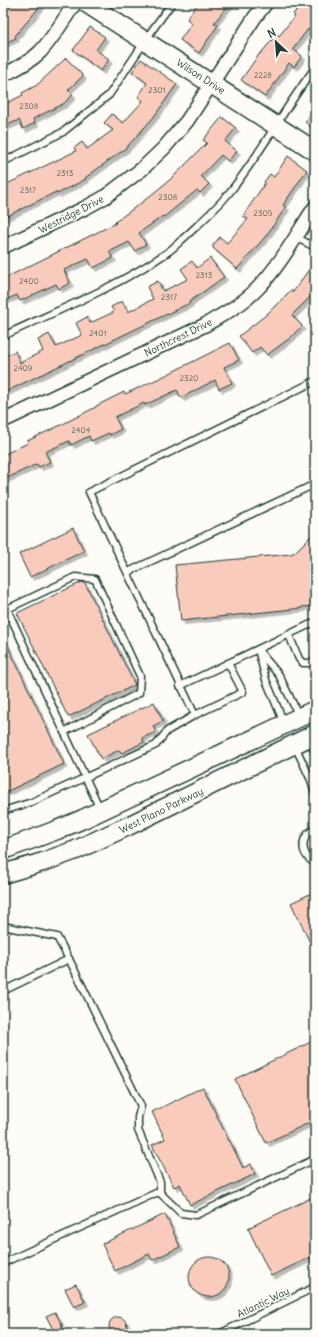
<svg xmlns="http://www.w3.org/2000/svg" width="318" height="1337" font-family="Delius,sans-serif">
<defs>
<filter id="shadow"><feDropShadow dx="3.5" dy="3.5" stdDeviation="0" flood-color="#0004"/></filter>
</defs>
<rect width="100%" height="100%" fill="#fdfcf7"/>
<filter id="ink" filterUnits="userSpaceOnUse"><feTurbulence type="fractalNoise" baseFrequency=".025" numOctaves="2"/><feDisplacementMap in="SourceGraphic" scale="8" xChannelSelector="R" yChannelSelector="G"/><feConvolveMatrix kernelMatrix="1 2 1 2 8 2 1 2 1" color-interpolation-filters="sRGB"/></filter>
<g filter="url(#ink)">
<g fill="#f9cbbd" stroke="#1f3d34" filter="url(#shadow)">
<path d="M3,3H43L15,36L16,38L3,44Z"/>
<path d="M198,3H230L214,23L218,25L199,53L180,40L192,23L187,19Z"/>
<path d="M304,3H315V36L308,29L293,49L302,56L294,67L289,63L265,97L241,80L260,53H261L277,34L279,36L295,16L293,14Z"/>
<path d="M90,27L105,37L96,50L109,59L101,71L73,50Z"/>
<path d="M66,58L83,76L68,90L73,95L63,104L33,119L35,123L23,129L19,120L3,127V105L23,95L22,93L37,85Z"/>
<path d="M141,59L177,84L153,118L126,148L85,178L86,179L57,194L56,192L3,218V186L76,151L74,148L82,142L87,149L113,130L104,123L112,114L123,123L143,101L138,97L147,83L132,72Z"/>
<path d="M315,108V129L305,122Z"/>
<path d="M222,117L236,128L225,141L237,151L228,161L221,155L201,176L209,184L200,193L197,190L164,217L163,216L139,233L146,244L135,251L129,242L109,252L113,258L93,268L88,259L64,270L70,283L59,289L56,284L20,301L17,295L3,301V279L116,223L115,222L145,200L172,178L207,143L203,140Z"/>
<path d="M288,156L307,170L283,205L286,207L266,236L237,269L213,248V245L220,237L227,243L248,219L243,216L265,183L264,182L270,174L274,177Z"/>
<path d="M210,258L224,277L189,302L190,303L3,393V357L15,351L20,363L43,351L38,340L49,334L56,347L82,335L76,323L87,317L90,323L114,312L111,307L122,301L128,312L153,299L147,287L158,281L163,291L188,279L181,269L192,261L197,268Z"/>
<path d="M315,261V292L292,315L302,326L290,338L267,355L260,347L252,353L239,336L266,315L291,290L293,292Z"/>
<path d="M230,343L239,360L224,367L232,383L219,389L215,380L181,398L177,390L145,405L144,403L115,417L121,429L110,435L109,433L91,441L89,436L71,445L69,441L45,452L50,462L39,467L37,464L3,480V455L28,443L27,441L61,425L96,407V406L124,392L125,394L162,377Z"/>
<path d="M73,528L84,551L30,577L19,554Z"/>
<path d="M315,532V606L302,607V608L181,621L175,565L291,554L295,552Z"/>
<path d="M82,582L85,583L135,685L68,717L17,613Z"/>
<path d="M3,636L64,764L6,792L3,786Z"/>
<path d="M154,702L163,721L153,726L156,732L142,738L144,742L122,753L119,750L101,759L88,734Z"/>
<path d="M312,893L315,900V953L291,903Z"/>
<path d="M315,1040V1120L266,1143L235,1079Z"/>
<path d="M203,1087L229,1141H230L243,1168L251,1164L255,1174L190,1205L180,1184L174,1187L152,1145L165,1139L152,1112Z"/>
<path d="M315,1196V1255L271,1276L248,1228Z"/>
<path d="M165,1214L180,1247L152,1260L149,1254L115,1271L102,1244Z"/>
<circle cx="209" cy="1277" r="20"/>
<path d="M76,1284L85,1302L74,1307L65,1289Z"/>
<path d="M55,1312L63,1327L54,1331L46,1316Z"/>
<circle cx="118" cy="1326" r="9"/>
</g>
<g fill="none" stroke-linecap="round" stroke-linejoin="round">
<defs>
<g id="lane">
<path d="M3,162L63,132L109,95L153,29L172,3"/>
<path d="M295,237L315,247"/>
<path d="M3,336C58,310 115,288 165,254C173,249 179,242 186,236C201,222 216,209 229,193C261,154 284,108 315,68"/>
<path d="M128,572L315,484"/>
<path d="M7,609L100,809"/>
<path d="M3,611L75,577L95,579L140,676L139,693L64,732"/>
<path d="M289,635L299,659L303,663H309L315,660"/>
<path d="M258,650L279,675L299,716"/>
<path d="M259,653L266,680L284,723"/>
<path d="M180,686L315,622"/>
<path d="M195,715L243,692L228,663"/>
<path d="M309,738L315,753"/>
<path d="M295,746L311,780L315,793"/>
<path d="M3,811L32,802L156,745L167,731L195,715L89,492L315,381"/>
<path d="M315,829C299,836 300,855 315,863"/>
<path d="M3,926L57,937L69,959L3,991"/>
<path d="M69,959L141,1106L138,1117V1130L160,1182V1193"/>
<path d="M3,1263L156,1193H160L181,1213L196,1215L315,1159"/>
<path d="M219,1334L315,1287"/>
</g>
<g id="street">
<path d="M3,75C16,69 30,62 40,52C54,37 64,19 75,3"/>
<path d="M3,247L85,208L105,197L142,169L164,148L187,121L255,17L266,3"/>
<path d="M3,421L205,325C224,314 243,304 258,288C281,264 297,234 315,207"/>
</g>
<g id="secondary">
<path d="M86,3L315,151"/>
<path d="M3,850L57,830L83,819L315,710"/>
<path d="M3,874L43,862L76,850L128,826L315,734"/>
</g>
</defs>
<use href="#lane" stroke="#1f3d34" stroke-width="9"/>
<use href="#street" stroke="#1f3d34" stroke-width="16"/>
<use href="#secondary" stroke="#1f3d34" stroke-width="21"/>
<use href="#lane" stroke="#fdfcf7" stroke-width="6"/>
<use href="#street" stroke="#fdfcf7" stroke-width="13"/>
<use href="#secondary" stroke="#fdfcf7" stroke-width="18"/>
</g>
</g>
<g text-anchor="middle" stroke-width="3.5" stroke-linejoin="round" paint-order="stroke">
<g font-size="8" fill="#566056">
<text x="263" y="78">2228</text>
<text x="157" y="93">2301</text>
<text x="29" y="109">2308</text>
<text x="65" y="176">2313</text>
<text x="28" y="193">2317</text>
<text x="168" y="200">2308</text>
<text x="263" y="216">2305</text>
<text x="204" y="278">2313</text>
<text x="29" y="284">2400</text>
<text x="169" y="300">2317</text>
<text x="98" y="336">2401</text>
<text x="23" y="371">2409</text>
<text x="189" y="381">2320</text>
<text x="81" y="433">2404</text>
</g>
<g font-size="10" fill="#1f3d34" stroke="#fdfcf7">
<text transform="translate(201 76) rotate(33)" y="4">Wilson Drive</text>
<text transform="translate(71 214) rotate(-27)" y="4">Westridge Drive</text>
<text transform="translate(178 337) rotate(-26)" y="4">Northcrest Drive</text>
<text transform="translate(161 810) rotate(-26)" y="4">West Plano Parkway</text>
<text transform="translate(263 1302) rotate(-26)" y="4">Atlantic Way</text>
</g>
</g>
<rect width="318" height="1337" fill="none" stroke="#fdfcf7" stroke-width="16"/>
<rect x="8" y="8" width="302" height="1321" fill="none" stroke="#1f3d34" stroke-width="1.5" filter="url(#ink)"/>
<g transform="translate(276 42) rotate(334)" stroke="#fdfcf7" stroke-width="3" paint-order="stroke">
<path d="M0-3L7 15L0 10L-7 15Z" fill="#1f3d34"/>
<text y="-6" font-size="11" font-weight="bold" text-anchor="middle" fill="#1f3d34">N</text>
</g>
</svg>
